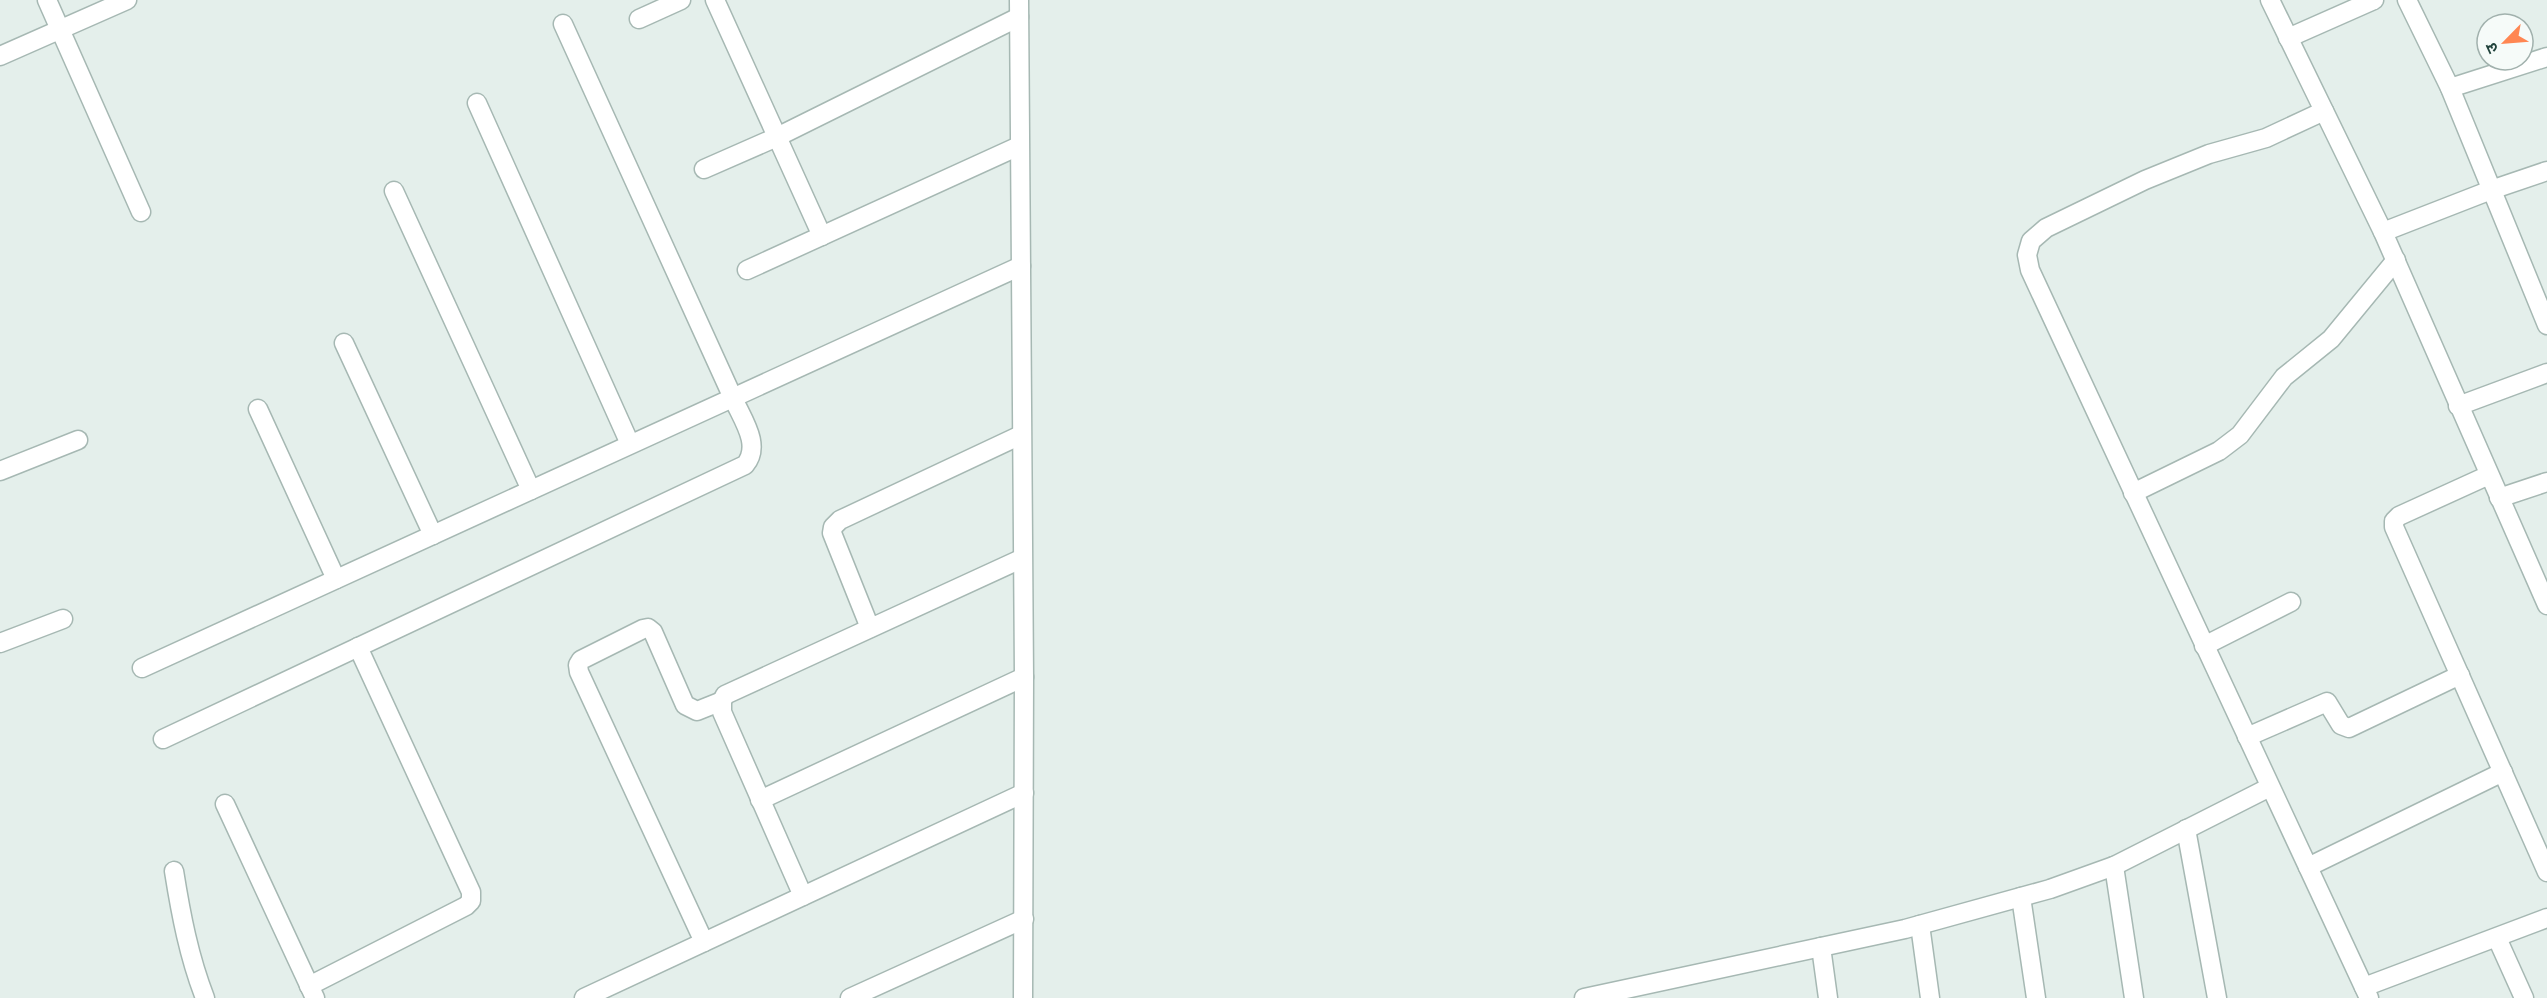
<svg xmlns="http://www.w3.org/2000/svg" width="2547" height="998" font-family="'Fira Sans','Noto Sans Devanagari',sans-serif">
<rect width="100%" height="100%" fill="#e4efeb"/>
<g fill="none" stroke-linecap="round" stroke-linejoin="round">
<defs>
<g id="minor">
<path d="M47,0L141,212"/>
<path d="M715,0L822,236"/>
<path d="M1019,0L1024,677L1023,998"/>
<path d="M2270,0L2383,232L2547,605"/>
<path d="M2407,0L2450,88L2547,325"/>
<path d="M639,19L681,0"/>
<path d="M2288,38L2374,0"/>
<path d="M0,56L127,0"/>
<path d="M2450,88L2547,57"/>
<path d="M477,103L630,444"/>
<path d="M2324,111L2266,138L2209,154L2145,180L2046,228L2031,241L2027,255L2030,270L2369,998"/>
<path d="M704,169L777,137L1019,17"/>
<path d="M394,191L531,490"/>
<path d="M2383,232L2491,190L2547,171"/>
<path d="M747,270L1019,146"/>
<path d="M344,343L433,535"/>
<path d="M2458,406L2547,373"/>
<path d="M258,409L336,579"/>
<path d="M0,471L78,440"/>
<path d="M2489,475L2399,516L2394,521V527L2547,872"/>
<path d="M2133,493L2219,451L2240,435L2284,377L2331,339L2396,260"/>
<path d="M2499,498L2547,482"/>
<path d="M870,628L832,533L833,527L840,520L1021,435"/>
<path d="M0,643L63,619"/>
<path d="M2204,646L2291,602"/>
<path d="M142,668L1021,266"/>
<path d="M2247,737L2327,702L2341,725L2349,728L2460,675"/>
<path d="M163,739L745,465C762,445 742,419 733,398L563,24"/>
<path d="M760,800L1024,677"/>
<path d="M225,804L315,998"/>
<path d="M2186,829L2217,998"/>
<path d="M2114,866L2134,998"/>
<path d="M2308,867L2503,772"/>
<path d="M174,871C181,915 189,957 205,998"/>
<path d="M803,896L722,712V701L725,695L1021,559"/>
<path d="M2021,897L2036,998"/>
<path d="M1920,925L1930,998"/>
<path d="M2497,938L2524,998"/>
<path d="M704,942L579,672L578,665L581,660L643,629L648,628L653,632L685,705L697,711L722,701"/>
<path d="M1821,947L1828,998"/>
<path d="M309,986L466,906L471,901V892L358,647"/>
<path d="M2364,987L2547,918"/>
<path d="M584,998L1024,793"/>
<path d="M850,998L1024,919"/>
<path d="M1584,998L1905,929L2050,889L2114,866L2270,787"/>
</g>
</defs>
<use href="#minor" stroke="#a6b8b3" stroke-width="21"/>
<use href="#minor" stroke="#fff" stroke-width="18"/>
</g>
<g transform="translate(2505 42) rotate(245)"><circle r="28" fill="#f6fbf9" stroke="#a1b1ad" stroke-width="1.5"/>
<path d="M0-4.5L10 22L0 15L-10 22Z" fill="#ff8652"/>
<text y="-9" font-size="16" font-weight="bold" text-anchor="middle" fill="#21433c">उ</text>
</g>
</svg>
